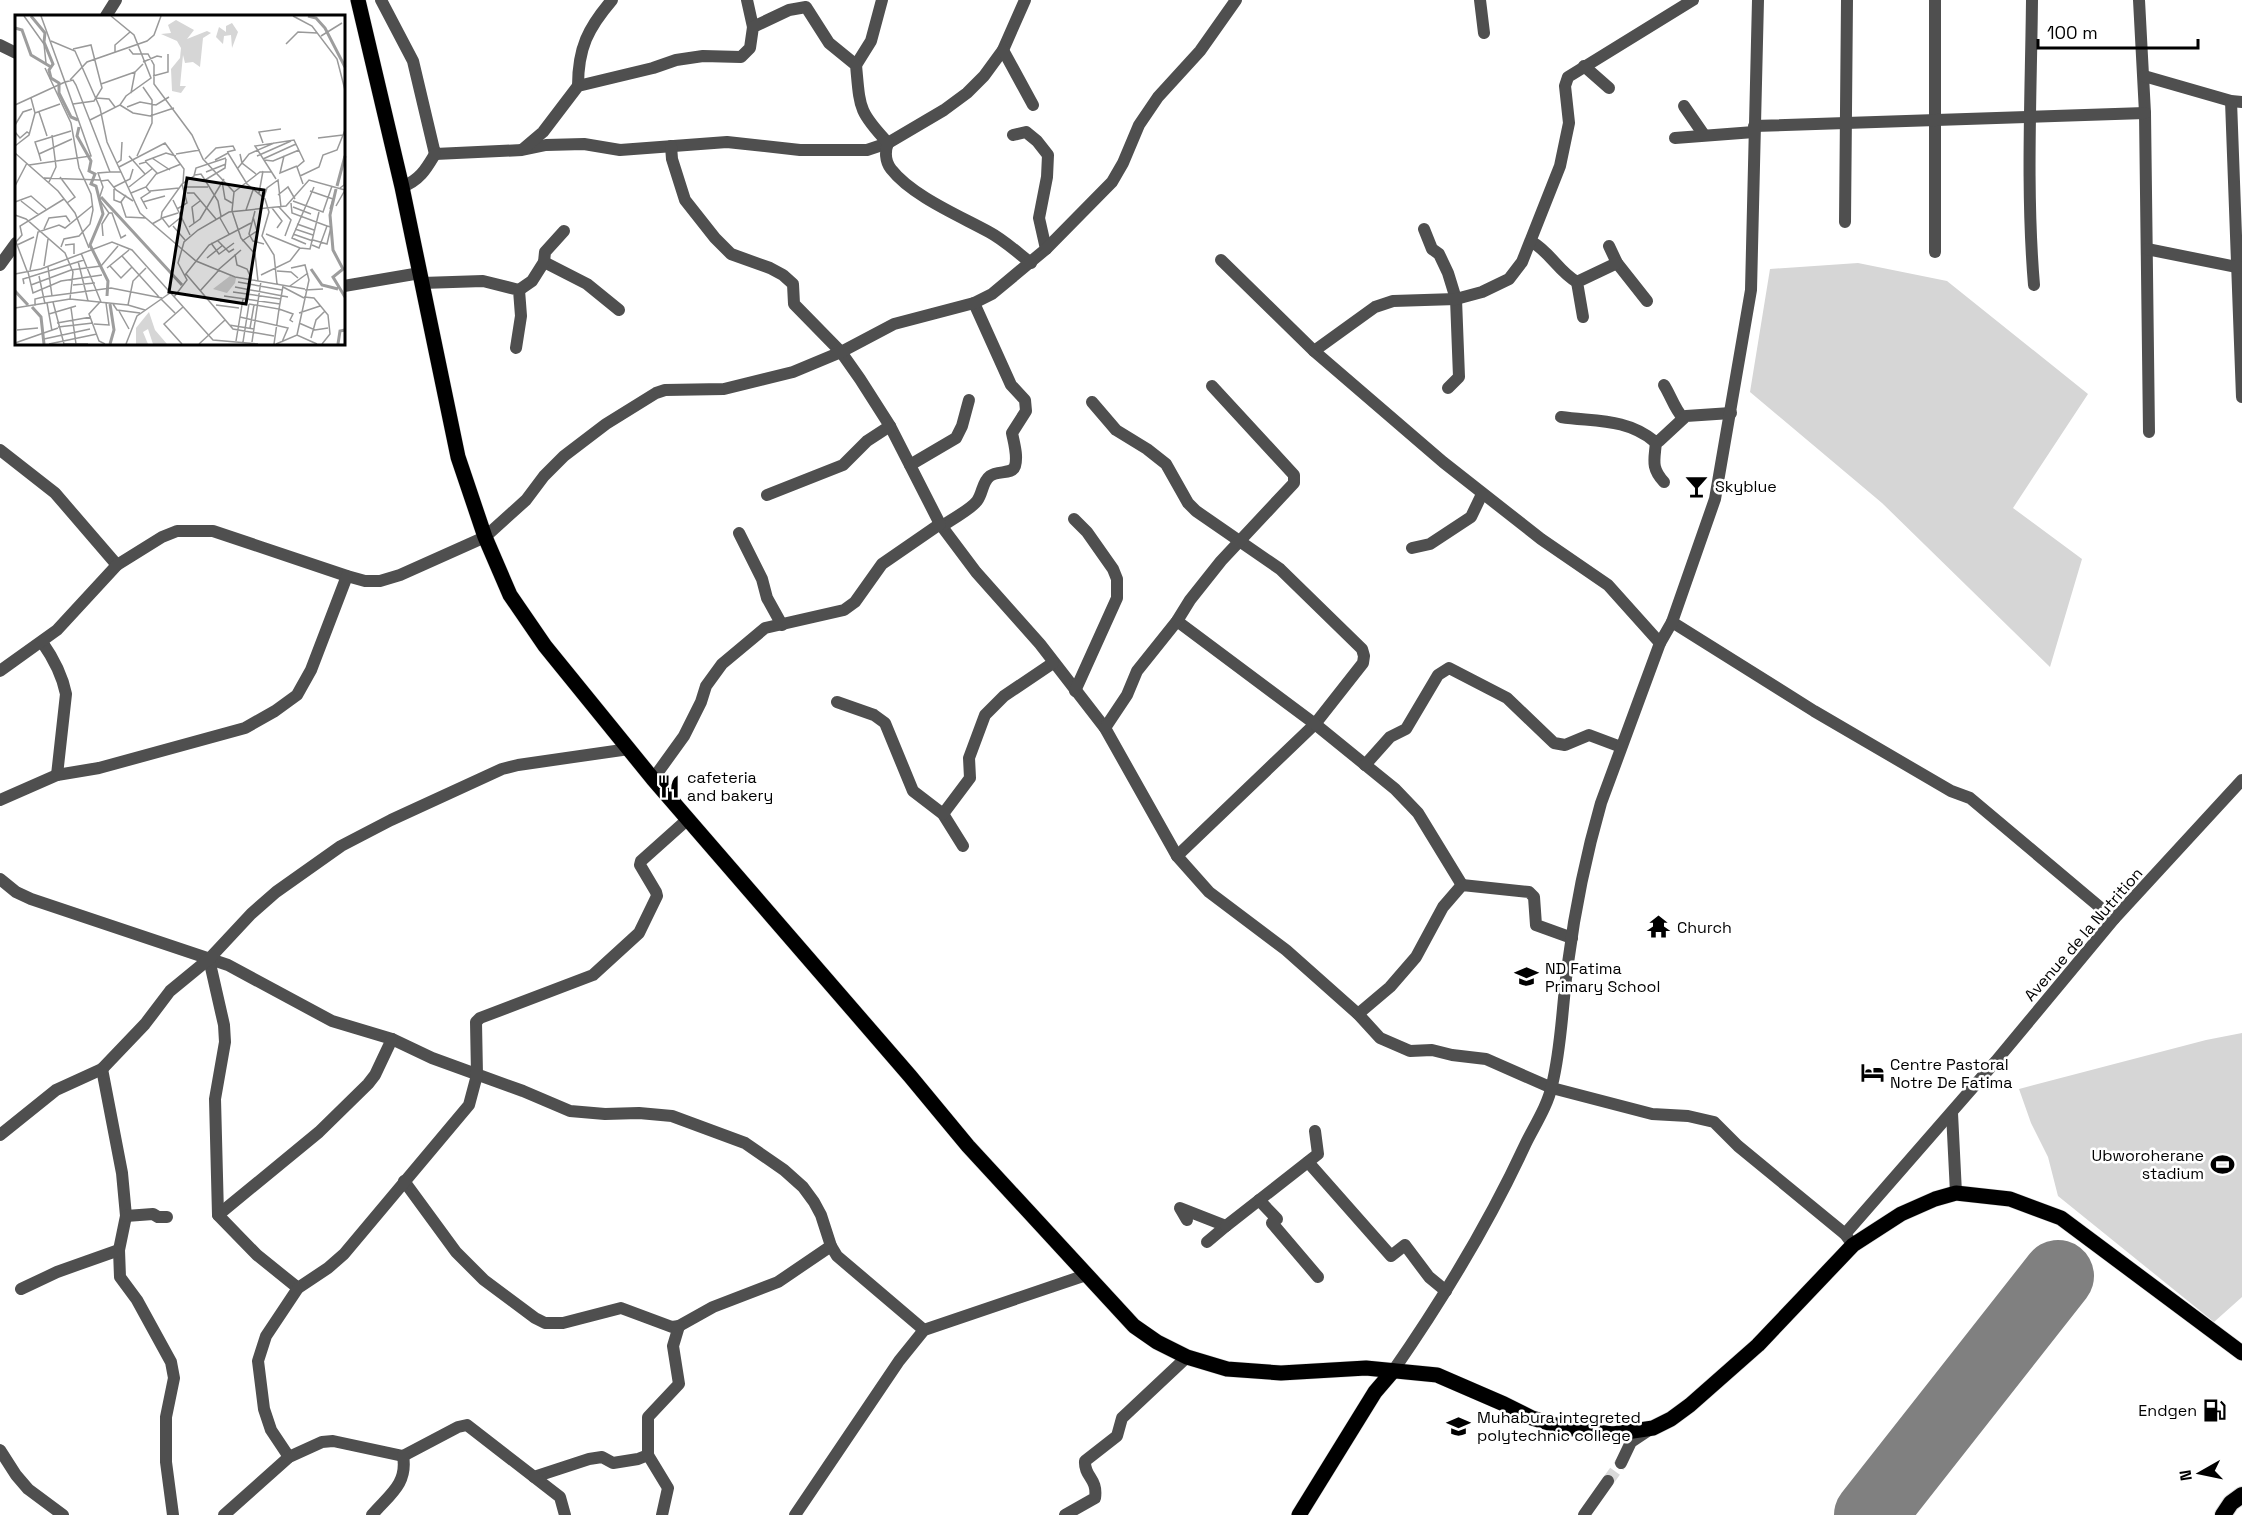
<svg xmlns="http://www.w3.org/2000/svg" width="2242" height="1515" font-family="'Space Grotesk',sans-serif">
<rect width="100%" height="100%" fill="#fff"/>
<g fill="#d6d6d6">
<path d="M1858,263L1947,281L2088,394L2013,508L2082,559L2050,667L1882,503L1750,392L1770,269Z"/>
<path d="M2242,1033V1297L2214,1322L2058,1196L2048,1157L2031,1123L2019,1089L2206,1040Z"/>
</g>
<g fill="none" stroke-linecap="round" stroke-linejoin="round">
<path stroke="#808080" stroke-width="72" d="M1870,1515L2058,1276"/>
<path stroke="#d9d9d9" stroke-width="12" stroke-dasharray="12 6" stroke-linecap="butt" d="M1608,1481L1621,1463"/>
<defs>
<g id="major">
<path d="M358,0L402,187L458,457L485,537L510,595L545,646L653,779L910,1076L968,1146L1134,1326L1157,1342L1187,1357L1227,1369L1281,1373L1366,1368L1437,1375L1504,1404L1532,1418L1566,1428L1613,1434L1653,1428L1671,1419L1690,1405L1758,1345L1853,1245L1901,1214L1935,1199L1956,1193L2010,1199L2061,1218L2242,1353"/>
<path d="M1299,1515L1375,1392L1393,1371"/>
</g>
<path id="highway" d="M2223,1515L2231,1503L2242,1495"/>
</defs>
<use href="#major" stroke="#dbdbdb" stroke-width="16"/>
<use href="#highway" stroke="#dbdbdb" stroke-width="18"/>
<g stroke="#4f4f4f" stroke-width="12">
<path d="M381,0L413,61L435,154L522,150L546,145L584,144L620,150L727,142L800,150H867L888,143L944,110L967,93L984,76L1003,50L1025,0"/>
<path d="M747,0L753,27"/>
<path d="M1480,0L1484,33"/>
<path d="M1935,0V252"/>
<path d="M2032,0C2031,95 2026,190 2034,285"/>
<path d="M2139,0L2145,113L2149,432"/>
<path d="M106,16L116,0"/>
<path d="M0,45L16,53"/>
<path d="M1003,50L1033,105"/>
<path d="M856,65L871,41L882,0"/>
<path d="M1584,66L1609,88"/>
<path d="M2144,76L2231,101L2242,102"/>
<path d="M578,86C578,48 588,28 612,0"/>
<path d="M2231,101L2242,397"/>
<path d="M1684,106L1704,135"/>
<path d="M1754,126L2145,113"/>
<path d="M1013,135L1026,132L1037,141L1048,155L1047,177L1039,218L1046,249"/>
<path d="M1675,138L1754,132"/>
<path d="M671,146L672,159L685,200L715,238L731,254L770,268L783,275L793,284L794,304L841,352L860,379L890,426L940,524L976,572L1040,644L1105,728L1177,856L1209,892L1286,950L1358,1014L1380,1038L1410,1051L1432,1050L1452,1055L1486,1059L1552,1088L1652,1114L1688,1116L1714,1122L1738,1146L1845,1234L1853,1245"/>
<path d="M523,149L543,132L578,86L653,68L676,60L703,56L741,57L750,48L753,27L789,10L806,7L829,43L856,65C860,108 858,111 888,143C885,151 885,161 891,169C912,196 960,216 989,232C1004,240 1018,253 1031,263"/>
<path d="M402,187C420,180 426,169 435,154"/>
<path d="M1845,222L1847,0"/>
<path d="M1424,229L1432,249L1439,254L1448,273L1456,299L1459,377L1448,388"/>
<path d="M1532,242C1550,252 1559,272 1577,282"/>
<path d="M1609,246L1617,263L1647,301"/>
<path d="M2147,249L2242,268"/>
<path d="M1221,260L1314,351L1443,462L1541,539L1608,585L1660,643"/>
<path d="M544,262L587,284L619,310"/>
<path d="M0,265L16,243"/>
<path d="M422,283L483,281L519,290L521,316L516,348"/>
<path d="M344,286L420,273"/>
<path d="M519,290L532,281L544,262L545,252L564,231"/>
<path d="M1583,317L1577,282L1617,263"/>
<path d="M1314,351L1375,307L1393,301L1456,299L1482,292L1509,279L1522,262L1560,166L1569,123L1565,86L1568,77L1693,0"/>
<path d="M1664,385C1671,396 1674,408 1683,418"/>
<path d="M1092,402L1116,430L1147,449L1166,464L1188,503L1196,511L1280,569L1362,649L1364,656L1363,663L1315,724L1177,856"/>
<path d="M1561,417C1595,422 1626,418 1654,441H1659L1686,416L1731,413"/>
<path d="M1656,441C1655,459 1650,467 1664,482"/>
<path d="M0,450L55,493L117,565"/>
<path d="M910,465L956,438L962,426L969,400"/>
<path d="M767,495L843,465L867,441L890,426"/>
<path d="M1074,519L1087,532L1113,569L1117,579V598L1075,691"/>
<path d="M942,526C951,520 971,509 977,501C983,493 982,482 990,476C998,470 1012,475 1015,466C1018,456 1014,443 1012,433L1026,411L1025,400L1011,385L974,303"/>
<path d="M739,533L762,579L767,598L782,625"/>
<path d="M1412,548L1430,544L1471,517L1482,494"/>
<path d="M1177,621L1315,724L1395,789L1418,813L1462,885"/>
<path d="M1672,622L1814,711L1951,791L1970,798L2114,919"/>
<path d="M42,642C54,659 62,674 66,694L57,775"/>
<path d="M0,671L57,630L117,565L162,537L177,531H213L347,576L365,581H380L400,575L485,537L526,500L544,476L564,456L606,424L656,393L665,390L724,389L793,372L841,352L894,324L974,303L992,294L1046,249L1112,182L1123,163L1139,125L1158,97L1200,51L1236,0"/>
<path d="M837,702L874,715L885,723L913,791L943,814L963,846"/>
<path d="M1105,728L1127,695L1137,671L1177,621L1190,600L1221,561L1294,483V475L1212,386"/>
<path d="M1365,765L1390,737L1406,729L1438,675L1449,668L1507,698L1554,743L1565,745L1589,735L1621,747"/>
<path d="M653,779L684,736L701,702L706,686L722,664L765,628L844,610L855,602L882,564L940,524"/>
<path d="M0,800L57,775L99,768L245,728L275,711L297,695L311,670L347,576"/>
<path d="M943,814L970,778L969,758L985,715L1004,696L1053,663"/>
<path d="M0,879L16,892L31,899L228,965L332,1021L392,1039L432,1058L523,1091L570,1111L605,1114L639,1113L672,1116L745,1143L784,1170L803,1187L814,1202L821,1215L831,1246L837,1256L924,1330"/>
<path d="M209,959L224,1025L225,1042L215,1099L218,1215L257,1255L298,1288"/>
<path d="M1358,1014L1390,987L1416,957L1443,907L1462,885L1529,892L1534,897L1536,925L1572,938"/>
<path d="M102,1069L122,1173L126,1216L119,1250L120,1277L137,1300L171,1362L174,1378L166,1417V1462L173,1515"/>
<path d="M1952,1113L1956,1193"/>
<path d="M0,1135L56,1090L102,1069L145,1024L170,991L209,959L251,914L276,892L341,846L391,820L502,769L518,765L629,749"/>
<path d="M1308,1162L1391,1256L1405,1245L1429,1277L1446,1291"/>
<path d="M404,1181L456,1252L484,1280L535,1318L545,1323H563L621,1308L672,1327L679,1326L713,1307L778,1282L831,1246"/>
<path d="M1259,1200L1277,1219L1272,1223L1318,1277"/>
<path d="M218,1215L319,1132L368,1084L375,1075L392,1039"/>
<path d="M126,1216L153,1214L158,1217H167"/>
<path d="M1187,1220L1180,1208L1226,1226L1207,1242"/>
<path d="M1226,1226L1318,1154L1315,1131"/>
<path d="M1845,1234L1996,1061L2114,919L2242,780"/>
<path d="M21,1289L57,1272L119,1250"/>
<path d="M1393,1371C1443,1299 1489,1223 1526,1143C1535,1125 1548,1105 1552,1085C1562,1045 1562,1004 1568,963C1575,909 1586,855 1601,803L1660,643L1672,622L1715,499L1751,290L1758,0"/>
<path d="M0,1450L16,1475L28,1489L63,1515"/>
<path d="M289,1457L271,1430L264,1409L258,1361L266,1336L298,1288L328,1268L344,1254L469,1105L477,1075L476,1022L480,1018L593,975L639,933L657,896L656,892L640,865L641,861L688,819"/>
<path d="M1621,1463L1631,1442L1649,1430"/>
<path d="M534,1477L589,1459L602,1457L613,1463L638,1459L648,1455"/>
<path d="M224,1515L289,1457L322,1442L333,1441L403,1456L458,1427L467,1425L560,1497L565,1515"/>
<path d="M372,1515C389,1495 408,1484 403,1456"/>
<path d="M662,1515L668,1488L648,1455V1417L679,1384L673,1346L679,1326"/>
<path d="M795,1515L899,1361L924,1330L1086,1275"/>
<path d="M1065,1515L1095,1498C1098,1478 1084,1477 1085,1461L1117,1436L1122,1418L1187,1357"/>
<path d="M1584,1515L1608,1481"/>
</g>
<use href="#major" stroke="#000" stroke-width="15"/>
<use href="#highway" stroke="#000" stroke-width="16"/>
</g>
<defs>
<symbol id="bar-bare" viewBox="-9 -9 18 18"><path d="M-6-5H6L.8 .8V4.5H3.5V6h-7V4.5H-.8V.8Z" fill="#000" stroke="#fff" stroke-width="2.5" paint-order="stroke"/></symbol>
<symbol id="restaurant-bare" viewBox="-9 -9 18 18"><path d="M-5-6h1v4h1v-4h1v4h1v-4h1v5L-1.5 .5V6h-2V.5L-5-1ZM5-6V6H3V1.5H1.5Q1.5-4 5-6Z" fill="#000" stroke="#fff" stroke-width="2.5" paint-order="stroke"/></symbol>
<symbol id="temple-bare" viewBox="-9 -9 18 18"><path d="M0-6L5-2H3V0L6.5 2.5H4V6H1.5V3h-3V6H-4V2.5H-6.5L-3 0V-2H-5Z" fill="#000" stroke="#fff" stroke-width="2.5" paint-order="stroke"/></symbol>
<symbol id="school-bare" viewBox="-9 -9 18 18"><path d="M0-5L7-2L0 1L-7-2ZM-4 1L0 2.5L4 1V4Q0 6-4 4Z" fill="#000" stroke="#fff" stroke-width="2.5" paint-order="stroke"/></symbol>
<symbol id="hotel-bare" viewBox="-9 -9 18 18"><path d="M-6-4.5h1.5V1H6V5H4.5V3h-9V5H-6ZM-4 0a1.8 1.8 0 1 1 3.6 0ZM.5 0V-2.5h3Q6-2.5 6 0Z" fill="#000" stroke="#fff" stroke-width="2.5" paint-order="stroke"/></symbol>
<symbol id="stadium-bare" viewBox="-9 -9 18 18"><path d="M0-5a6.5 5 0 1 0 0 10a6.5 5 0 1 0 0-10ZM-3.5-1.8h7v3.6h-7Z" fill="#000" stroke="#fff" stroke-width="2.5" paint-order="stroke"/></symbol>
<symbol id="fuel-bare" viewBox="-9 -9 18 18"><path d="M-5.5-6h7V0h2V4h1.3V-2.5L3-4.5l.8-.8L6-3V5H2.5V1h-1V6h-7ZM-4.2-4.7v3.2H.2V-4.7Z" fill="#000" stroke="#fff" stroke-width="2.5" paint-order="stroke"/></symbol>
</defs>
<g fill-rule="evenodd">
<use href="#bar-bare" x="1680" y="470" width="33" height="33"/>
<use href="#restaurant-bare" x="652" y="770" width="33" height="33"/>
<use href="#temple-bare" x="1642" y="910" width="33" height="33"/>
<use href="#school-bare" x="1510" y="960" width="33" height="33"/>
<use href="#hotel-bare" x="1856" y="1056" width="33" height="33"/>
<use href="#stadium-bare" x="2206" y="1148" width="33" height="33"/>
<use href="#fuel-bare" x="2198" y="1394" width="33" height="33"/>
<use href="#school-bare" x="1442" y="1410" width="33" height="33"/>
</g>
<g text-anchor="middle" stroke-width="5" stroke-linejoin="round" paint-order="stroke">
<g font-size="16" fill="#000" stroke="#fff" text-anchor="start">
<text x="1715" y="492">Skyblue</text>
<text x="687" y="783">cafeteria<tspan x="687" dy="18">and bakery</tspan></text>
<text x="1677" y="933">Church</text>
<text x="1545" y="974">ND Fatima<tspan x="1545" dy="18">Primary School</tspan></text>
<text x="1890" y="1070">Centre Pastoral<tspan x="1890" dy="18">Notre De Fatima</tspan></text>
<text x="2204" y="1161" text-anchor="end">Ubworoherane<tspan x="2204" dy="18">stadium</tspan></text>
<text x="2197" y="1416" text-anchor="end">Endgen</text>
<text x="1477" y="1423">Muhabura integreted<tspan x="1477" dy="18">polytechnic college</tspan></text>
</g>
<g font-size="16" fill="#000" stroke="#fff">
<text transform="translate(2083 934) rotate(-49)" y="6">Avenue de la Nutrition</text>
</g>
</g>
<g transform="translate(15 15)">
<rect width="330" height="330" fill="#fff"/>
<path d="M161,5L179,15L172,24L192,16L196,18L188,23L185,52L178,47L170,48L168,40L165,71H171L166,78L157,76L156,54L165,43L166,33L162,26L146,19L156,18L153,10ZM217,8L223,17L217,33L216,20L209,21L208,29L201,22L204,12L211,17V11ZM215,261L221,263L220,268L212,278L198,274ZM134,297L140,315L152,329H138L133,314L128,317L133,329H121V313Z" fill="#d6d6d6"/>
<path fill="none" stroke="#9d9d9d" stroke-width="3" d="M16,1L30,18L29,27L38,49L34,55L36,63L44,68V78L56,102L63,105M293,1L301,3L310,13L330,52M0,13L7,15L16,40L36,52M64,112L62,121L76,146L74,156L80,159L76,169L81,171L88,199L75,230L93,266L92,281M322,171L330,141M321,174L315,200L318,235L328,254L318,262L330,282M86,182L167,270M296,254L307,270L323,274M0,276L13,290M95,289L99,315L95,329M17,292L26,302L29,329M323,329L325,316L330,315"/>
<path fill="none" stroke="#999" stroke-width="1.5" d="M9,1L29,29L31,48M26,1L50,67L58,65L61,70L95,157H106L125,198L168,235M278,1L297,11L322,44L330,75M306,21L327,8M36,26L60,36L85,93L92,127L106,157M271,29L283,17L302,18M114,34L118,39H133L139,50V69L177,120L188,144L219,177L217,196L226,223L240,239L243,266M100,38V30L115,17M128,47L142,41L147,42M30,53L56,108L64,153L76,179L78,195L75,209L64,221L49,224L46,232M138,61L153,57V39M55,65L72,47L132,26L139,20L146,1M86,69L120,57M116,78L120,57L128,49M16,83L20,98L45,89M81,83L94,84L100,92M58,89L79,86L87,73L76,30L58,34M0,90L50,67M105,90L118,98L135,101L159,93M112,92L125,87L141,90L154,82M24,97L32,121M75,105L105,90L111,81L136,63L119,20L96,1M0,110L8,97L17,94M0,117L5,123L12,117L15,119M303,123L328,120M248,128L244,117L266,114M0,131L14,120L20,98M0,138L43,176L60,198L74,233M24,139L20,127L56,116M161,139L185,135M225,139L227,148L241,159M114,141L130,159M122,141L137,108V85L128,72M242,141L276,126M269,141L265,158L282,151M137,143L155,155M190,144L201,133L218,131L220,135L212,137M248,144L281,129M200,145L213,138L232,169L250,184L254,197L247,221L259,240L262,269M249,145L258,146L284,135M26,146L24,139L57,124M130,146L151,138L161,141M102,148L106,145L107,127M124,149L131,147L143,159M14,150L76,141L50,67M104,152L150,128L169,154L168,168M223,153L234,139L259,128M191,157L211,149M180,160L186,159L190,165L203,186L206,201M285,161L304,152L308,140L322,135L330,115M45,162L60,182L52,188M29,163L85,165M261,164L240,131L279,125L289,146L282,152L288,169M190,165L210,153L211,144M86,166L93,165L101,175L118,186M207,166L210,184L217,188M34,167L41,152L37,120M0,171L12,148M99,172L115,164L118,154M114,172L138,153M131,172L135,177L126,183L132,194M170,172H193M325,173L329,170L330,152M99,174V185L107,188M135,176L164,173M295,176L318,184L315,194M219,177L245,157H256M116,178L131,172L141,159L166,149M172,178H179L201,204M244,178L248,156M111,180L106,187L111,202L131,203M263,180L273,172L280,184M249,182L252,173L263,165L266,192M158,185L175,220M6,186L24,200M278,186L308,197L317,171M0,187L16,181L31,194M128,187L150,181M276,188L277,198L312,211L304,233L297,230M321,191L330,175M264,192L276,205L270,221M278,192L296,199M257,193L267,206L262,213M162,194L172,188L167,169M231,195L238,175M240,196L234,219L238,226L249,229M94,198H97L106,223L111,220M163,198L147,203L154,212L165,203M0,200L11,204L50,238L58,257L55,284M205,203L214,219M179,208L177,192L185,186M137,209L146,204L147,197L167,169L179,161L181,153L211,143M282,209L299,215M158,211L170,225M174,212L185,204L209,164M29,214L34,203L51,201L55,207M280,214L298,220M251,219L285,233M278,219L298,226M88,221L87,209L94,198L84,184L88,172L83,158L95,157M298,225L312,229L316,212L312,211M203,226L214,237L219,234M227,226L242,216L238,202M196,228L204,239L219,228M291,229L277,223L299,172M2,230L19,222M50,230L59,229V239M168,235L181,246L220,262L290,274M66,238L86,287M220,239L222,250L232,254L236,263L233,284M107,241L144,282M192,243L208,230M63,246L73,286M29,251L33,224M95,251L106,263L117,252M33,252L37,281M92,253L114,235M276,253L290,250L294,265L282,320M15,255L23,217L44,210L50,213L77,191M203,255L226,235M12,256L1,227L7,220L5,211L49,184M262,256L276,257L283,263M13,257L18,278L46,266L87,260M0,259L26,254L97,227L117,235L198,325L243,329M171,259L218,314L259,321M170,260L194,230L236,208M246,260L275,246L285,233L295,234L304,197M24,261L30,289M223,267L267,275M9,269L8,264L69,245M16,270L56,255L86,251L103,231M58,270L80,268M268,271L264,294L278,299L275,305L278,307M275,271L293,258M220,272L273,282M268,272L289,283M290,275L308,274M185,276L204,255M218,277L266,284M209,281L265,289M159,282L172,265L163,248L169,227L183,215L214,197L271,191L294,165L330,175M289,282L299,283L313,300L315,319L307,329M146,284L160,298M205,286L226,288M38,287L49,329M85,287L74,299L84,326L90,329M32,288L37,316M98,289L102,295L125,298M234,289L264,294L259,329M113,290L118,266L131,253M201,290L224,293M20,291V284L28,282L96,273L147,283M0,293L55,284L113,290L130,295M56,293L61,329M104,296L114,314M0,297V323M284,298L305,291M34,299L61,291M225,302L273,313L267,327M42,308L76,302M284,308L300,315L313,313M79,309L94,310L91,288M214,310L239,314M43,312L78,308M235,313L239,290M2,315L23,313M296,323L301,305L310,296M29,324L75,314M221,326L228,284M228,327L234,289M237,327L246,266M0,328L43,313M34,329L82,319M48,329H73M111,329L122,301L155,278M167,329L149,309L168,292M184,329L210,305M261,329L282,320L302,329"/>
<path fill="#000" fill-opacity="0.15" stroke="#000" stroke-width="3" d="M172,163L249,175L231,289L154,277Z"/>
<rect width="330" height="330" fill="none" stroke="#000" stroke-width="3"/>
</g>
<g transform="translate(2200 1473) rotate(261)" stroke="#ffffff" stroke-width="4.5" paint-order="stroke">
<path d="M0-4.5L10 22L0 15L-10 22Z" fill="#000000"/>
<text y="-9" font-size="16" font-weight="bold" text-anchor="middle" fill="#000000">N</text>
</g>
<path d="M2038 39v9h160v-9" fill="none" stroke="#000000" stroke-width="3"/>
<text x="2047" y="39" font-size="18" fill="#000000" stroke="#ffffff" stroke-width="4.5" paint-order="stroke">100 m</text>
</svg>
